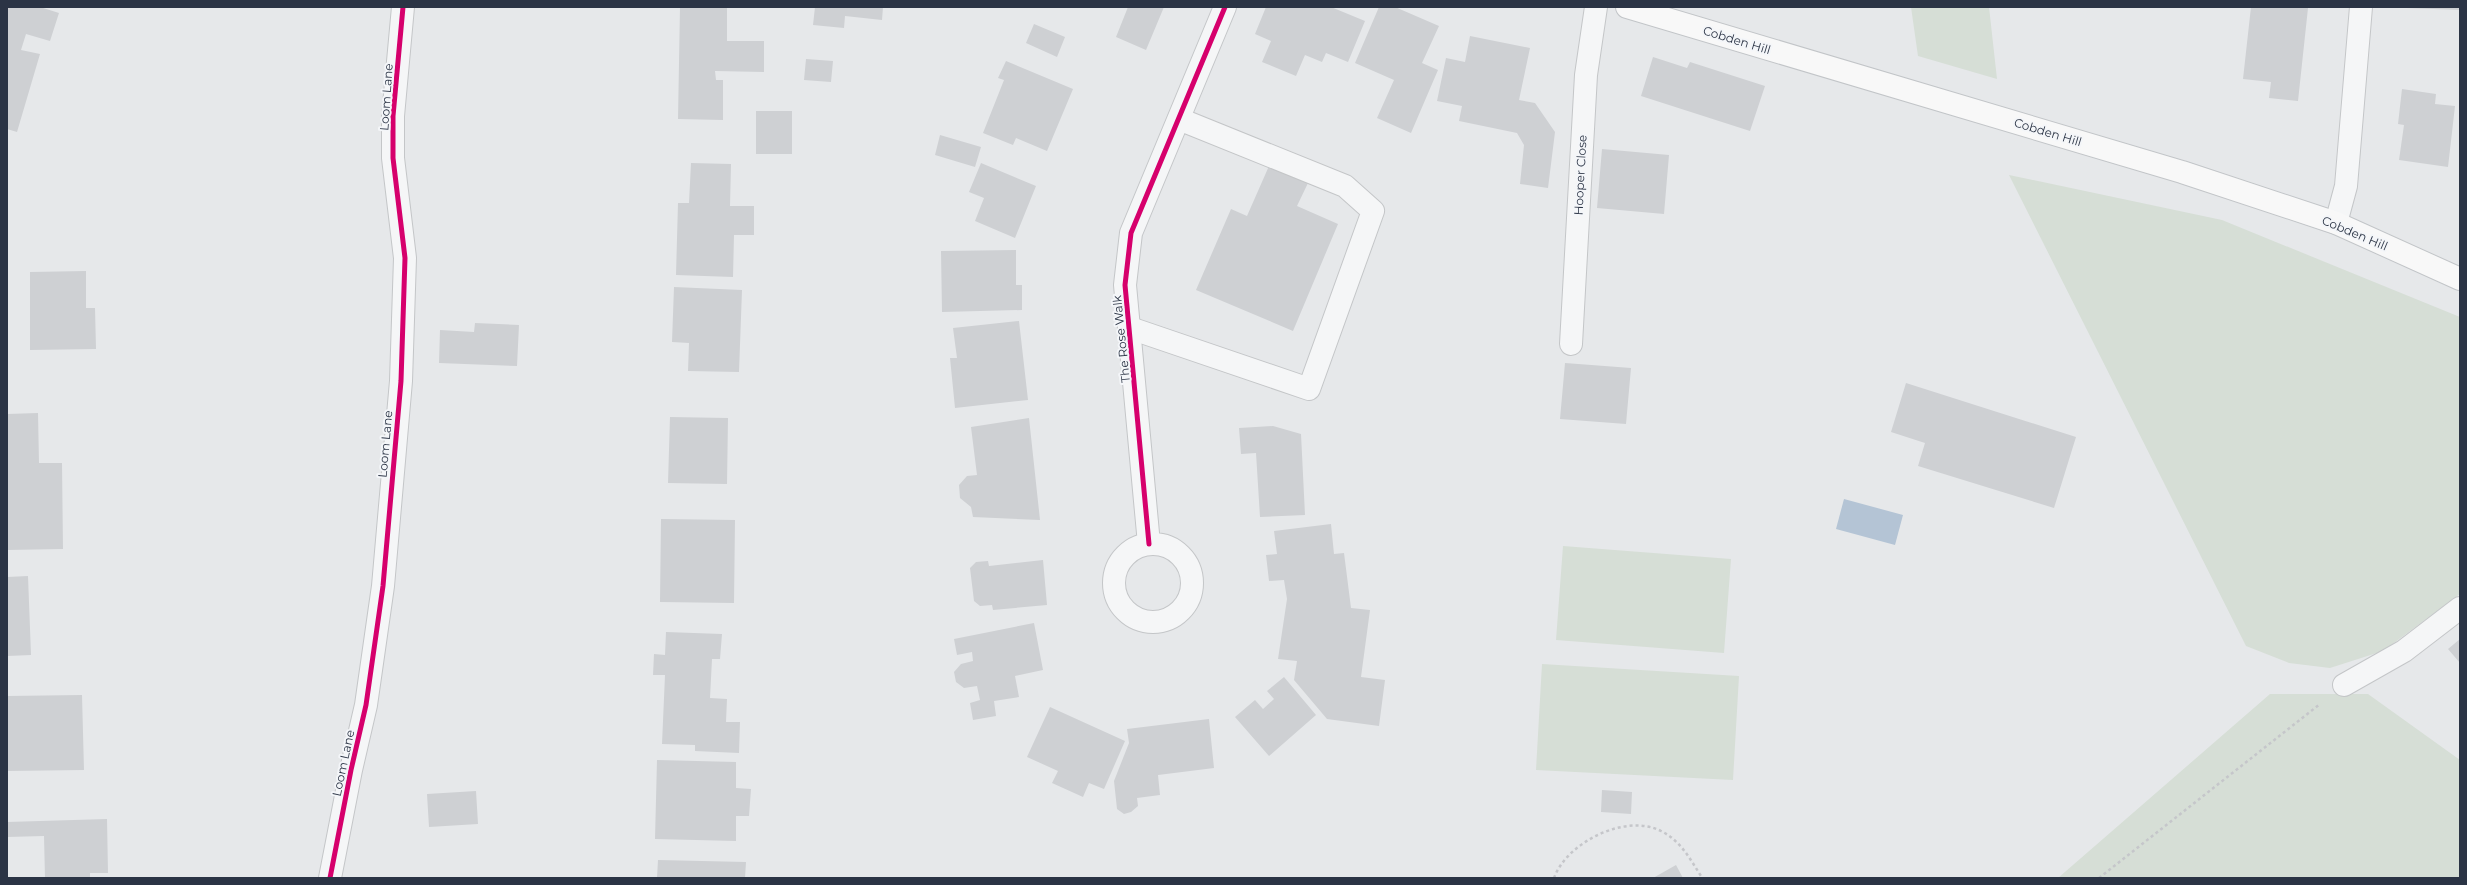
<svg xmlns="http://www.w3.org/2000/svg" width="2467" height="885" font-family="Montserrat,sans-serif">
<rect width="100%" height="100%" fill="#e6e8ea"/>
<path fill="#d6ded6" d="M1911,7H1989L1997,79L1918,56Z
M2009,175L2222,220L2460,317V594L2383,651L2330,668L2289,663L2246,646Z
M1563,546L1731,559L1724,653L1556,640Z
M1542,664L1739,676L1733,780L1536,770Z
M2270,694H2368L2460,760V878H2058Z"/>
<path fill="#b4c4d5" d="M1844,499L1903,515L1895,545L1836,529Z"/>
<path fill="#ced0d3" d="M7,7H40L59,13L50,41L26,34L21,50L40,54L17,132L7,129Z
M680,7H727V41H764V72L715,71L716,80H723V120L678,119Z
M815,7H883L882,20L845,16L844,28L813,25Z
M1128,7H1164L1146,50L1116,37Z
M1266,7H1331L1365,21L1348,62L1326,53L1322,62L1305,55L1296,76L1262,62L1271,41L1255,34Z
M1379,7H1395L1439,26L1422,63L1438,70L1411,133L1377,118L1394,80L1355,63Z
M2251,7L2308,8L2298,101L2269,98L2271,82L2243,79Z
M2406,7H2460V10L2406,8Z
M1034,24L1065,37L1057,57L1026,43Z
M1470,36L1530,48L1519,100L1535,103L1555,132L1548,188L1520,184L1524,145L1517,133L1459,121L1462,106L1437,101L1446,58L1465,62Z
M1653,57L1687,68L1690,62L1765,86L1750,131L1641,96Z
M806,59L833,61L831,82L804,80Z
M1006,61L1073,89L1047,151L1016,138L1013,145L983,133L1004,80L998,78Z
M2402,89L2436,94L2435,104L2455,106L2448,167L2399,160L2404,125L2398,124Z
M756,111H792V154H756Z
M940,135L981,147L975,167L935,155Z
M1602,149L1669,155L1664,214L1597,208Z
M691,163L731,164L730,206H754V235H734L733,277L676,275L678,203H689Z
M981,163L1036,186L1015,238L975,221L984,198L969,192Z
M1269,166L1308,183L1297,206L1338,224L1293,331L1196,290L1231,209L1247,216Z
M1016,250V285H1022V310L942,312L941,251Z
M86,271V308H95L96,349L30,350V272Z
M674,287L742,290L739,372L688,371L689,343L672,342Z
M1019,321L1028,400L955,408L950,358H957L953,328Z
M475,323L519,325L517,366L439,363L440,330L474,332Z
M1565,363L1631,368L1626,424L1560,419Z
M1906,383L2076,437L2054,508L1918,466L1925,443L1891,432Z
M38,413L39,463H62L63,549L7,550V414Z
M670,417L728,418L727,484L668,483Z
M1029,418L1040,520L973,517L971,507L960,498L959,485L967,476L977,475L971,427Z
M1273,426L1301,434L1305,515L1260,517L1256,453L1241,454L1239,428Z
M661,519L735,520L734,603L660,602Z
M1331,524L1334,554L1344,553L1351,608L1370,610L1361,677L1385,680L1379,726L1327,719L1294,680L1297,661L1278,659L1287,599L1284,580L1269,581L1266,555L1277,554L1274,531Z
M1043,560L1047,605L993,610L992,605L980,606L974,601L970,568L976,562L988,561L989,566Z
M28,576L31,655L7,656V577Z
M1034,623L1043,670L1015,676L1019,697L994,701L996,716L973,720L970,703L980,700L977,686L964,688L956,682L954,672L961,664L973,661L972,652L957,655L954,639Z
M666,632L722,634L720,659H712L710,698L727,699L726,722H740L739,753L695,751V745L662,744L665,675H653L654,654L665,655Z
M2460,639V663L2448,649Z
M1284,677L1316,715L1269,756L1235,717L1255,700L1263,709L1274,699L1267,691Z
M82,695L84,770L7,771V696Z
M1050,707L1125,741L1104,789L1089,783L1083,797L1052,783L1058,771L1027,757Z
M1209,719L1214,768L1158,775L1160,795L1137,798L1138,806L1131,812L1124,814L1117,809L1114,781L1129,743L1127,729Z
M657,760L736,762V788L751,789L749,816H736V841L655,839Z
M1602,790L1632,792L1631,814L1601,812Z
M476,791L478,824L429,827L427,794Z
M107,819L108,873H90V878H45L44,836L7,837V822Z
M658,860L746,862L745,878H657Z
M1676,865L1683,878H1653Z"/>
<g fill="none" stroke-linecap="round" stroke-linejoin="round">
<g stroke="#c4c6c8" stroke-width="24">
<path id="lane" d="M2336,223L2346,186L2361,7
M1130,328L1309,389L1373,211L1345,186L1179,119
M1571,344L1586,75L1596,7
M2344,685L2404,651L2460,608"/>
</g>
<g stroke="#c4c6c8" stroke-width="24">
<path id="street" d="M1149,544L1125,285L1131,233L1225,7
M1114 583a39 39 0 1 1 78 0a39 39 0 1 1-78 0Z
M330,878L351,770L366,705L383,586L401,381L405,258L393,158V116L403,7"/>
</g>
<g stroke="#c2c5c8" stroke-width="24">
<path id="primary" d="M1627,7L2182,172L2336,223L2460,279"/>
</g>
<path stroke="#c5c6ca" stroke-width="2.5" stroke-dasharray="3 3" stroke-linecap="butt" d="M1554,878C1567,842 1626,813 1661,831C1681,841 1690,859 1701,876
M2099,878L2320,704"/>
<use href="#lane" stroke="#f5f6f7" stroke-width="22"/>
<use href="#street" stroke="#f5f6f7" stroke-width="22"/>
<use href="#primary" stroke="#f8f8f8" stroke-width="22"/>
<g stroke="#f4f6f9" stroke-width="8">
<path id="cycleway" d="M1149,544L1125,285L1131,233L1225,7
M330,878L351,770L366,705L383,586L401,381L405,258L393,158V116L403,7"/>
</g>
<use href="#cycleway" stroke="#d6006c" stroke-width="5"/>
</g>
<g text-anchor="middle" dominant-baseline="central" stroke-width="4" stroke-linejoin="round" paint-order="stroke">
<g font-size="12" fill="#2b3445" stroke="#f4f6f9">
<text transform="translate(1737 40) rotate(17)">Cobden Hill</text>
<text transform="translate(386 97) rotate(-86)">Loom Lane</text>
<text transform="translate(2048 132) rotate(17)">Cobden Hill</text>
<text transform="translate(1580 175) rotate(-87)">Hooper Close</text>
<text transform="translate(2355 233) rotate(23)">Cobden Hill</text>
<text transform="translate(1121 339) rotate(-96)">The Rose Walk</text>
<text transform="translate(385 444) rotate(-85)">Loom Lane</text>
<text transform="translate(343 763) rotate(-78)">Loom Lane</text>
</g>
</g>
<rect width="2467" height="885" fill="none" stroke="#2b3445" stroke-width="16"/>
</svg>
